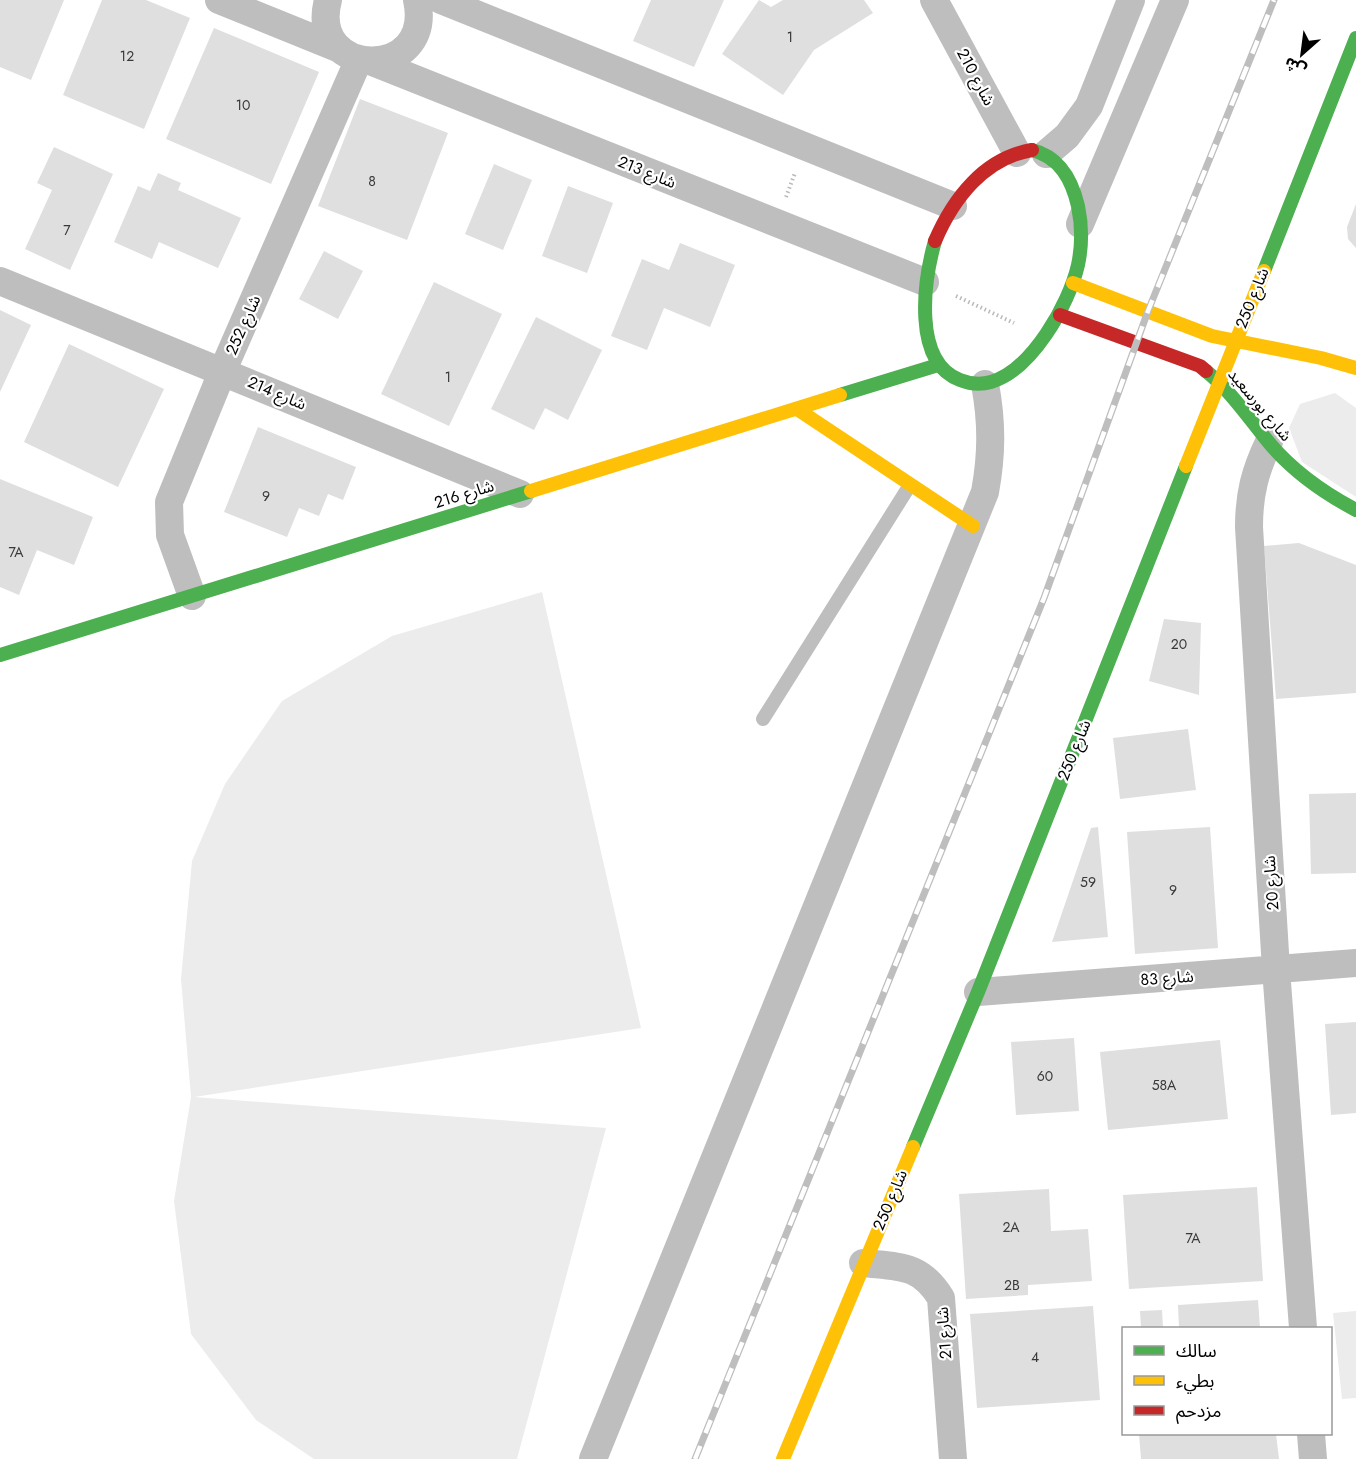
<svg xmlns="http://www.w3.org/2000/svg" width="1356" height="1459" font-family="Jost,'Noto Sans Arabic',sans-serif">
<rect width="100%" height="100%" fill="#fff"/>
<path fill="#ececec" d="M1335,393L1356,408V497L1302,462L1289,428L1300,404Z
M542,592L641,1028L194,1097L606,1128L517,1459H314L256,1420L191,1334L174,1201L191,1097L181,979L192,861L225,784L282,701L392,636Z
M1356,1311V1398L1342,1399L1333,1313Z"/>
<path fill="#dfdfdf" d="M0,0H64L31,80L0,67Z
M102,0H146L190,18L144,129L63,95Z
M651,0H724L694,67L633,41Z
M759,0L771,7L783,0H864L873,13L814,50L783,95L722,54Z
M214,28L319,72L271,184L166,139Z
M360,99L448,133L407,240L318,206Z
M54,147L113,174L70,270L25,249L52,190L37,183Z
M494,164L532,180L503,250L465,234Z
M158,173L181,183L178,190L241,218L218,268L159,242L152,259L114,242L138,186L150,191Z
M568,186L613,203L587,273L542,256Z
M1356,204V248L1348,239L1347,227Z
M680,243L735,265L710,327L664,308L647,350L611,336L642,259L669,270Z
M324,251L363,271L338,319L299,299Z
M434,282L502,314L449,426L381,394Z
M0,310L31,325L0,392Z
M536,317L602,350L568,420L545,408L534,430L491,409Z
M69,344L164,389L118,487L24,442Z
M258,427L356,467L343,500L328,494L319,516L299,508L287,537L224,512Z
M0,479L93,517L74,565L37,550L19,595L0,587Z
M1299,543L1356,565V693L1276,699L1264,546Z
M1164,619L1201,623L1199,695L1149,681Z
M1188,729L1196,790L1120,799L1113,738Z
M1356,793V873L1311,874L1309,794Z
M1098,827L1108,937L1052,942L1091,828Z
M1210,827L1218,948L1135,954L1127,832Z
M1356,1022V1113L1331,1115L1325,1024Z
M1074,1038L1079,1111L1016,1115L1011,1042Z
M1220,1040L1228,1119L1108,1130L1100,1052Z
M1257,1187L1263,1281L1129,1289L1123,1195Z
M1049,1189L1051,1231L1088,1229L1092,1281L1028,1285V1295L966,1299L959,1194Z
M1258,1300L1260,1328H1179L1178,1305Z
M1093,1306L1100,1400L977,1408L970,1314Z
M1162,1310L1163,1328H1141L1140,1311Z
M1139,1434H1276L1279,1459H1141Z"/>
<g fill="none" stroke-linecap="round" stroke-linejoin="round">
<path stroke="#b9b9b9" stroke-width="4" stroke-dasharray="1.5 3" stroke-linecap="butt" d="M786,197L795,173
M956,296L1014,323"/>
<path stroke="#bebebe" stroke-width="14" d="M763,719L910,485"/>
<path stroke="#bebebe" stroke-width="28" d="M219,0L340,49
M328,0C307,79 435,82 417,0
M441,0L953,206
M934,0L1017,153
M370,61L925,282
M1046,154L1067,136L1089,106L1131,0
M1080,224L1175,0
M0,281L520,494
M1269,442C1255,471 1249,494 1249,527L1276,969L1303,1328
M192,596L170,535L169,502L223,370L359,59
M978,992L1356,963
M863,1263C900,1267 920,1264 941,1298L953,1459
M1311,1434L1313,1459
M593,1459L985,492C992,454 992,422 985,384"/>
<path stroke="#4caf50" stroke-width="14" d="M935,241C924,280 912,362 960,380C970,384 980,385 991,382C1032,370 1069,304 1078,265C1082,246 1082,225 1078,206C1072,180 1060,157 1032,150
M1264,271L1356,38
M1206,371C1232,392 1250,420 1271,445C1295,473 1324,493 1356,510
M840,395L938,365
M0,655L531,491
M913,1147L978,992L1186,466"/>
<path stroke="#ffc107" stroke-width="14" d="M1073,283L1212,336L1321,358L1356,368
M797,409L973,526
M1186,466L1264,271
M531,491L840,395
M783,1459L913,1147"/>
<path stroke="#c62828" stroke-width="14" d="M935,241C953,199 984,158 1032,150
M1060,315L1200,366L1206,371"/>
<g stroke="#bebebe" stroke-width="7">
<path id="rail" d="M695,1459L1044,598L1148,311L1274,0"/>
</g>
<use href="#rail" stroke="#fff" stroke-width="4.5" stroke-dasharray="14" stroke-linecap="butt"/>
</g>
<g text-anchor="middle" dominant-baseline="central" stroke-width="4.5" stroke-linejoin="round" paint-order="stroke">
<g font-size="14" fill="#383838">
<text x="790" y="37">1</text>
<text x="127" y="56">12</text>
<text x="243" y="105">10</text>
<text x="372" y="181">8</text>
<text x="67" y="230">7</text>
<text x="448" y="377">1</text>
<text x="266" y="496">9</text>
<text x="16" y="552">7A</text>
<text x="1179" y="644">20</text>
<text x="1088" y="882">59</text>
<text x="1173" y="890">9</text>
<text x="1045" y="1076">60</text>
<text x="1164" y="1085">58A</text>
<text x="1011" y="1227">2A</text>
<text x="1193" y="1238">7A</text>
<text x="1012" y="1285">2B</text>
<text x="1035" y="1357">4</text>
</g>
<g font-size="16" fill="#000" stroke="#fff">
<text transform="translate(976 77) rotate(62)">شارع 210</text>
<text transform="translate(647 172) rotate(22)">شارع 213</text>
<text transform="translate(1252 298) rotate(-68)">شارع 250</text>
<text transform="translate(243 325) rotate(-66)">شارع 252</text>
<text transform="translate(277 393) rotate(23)">شارع 214</text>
<text transform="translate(1260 405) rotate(50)">شارع بورسعيد</text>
<text transform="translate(464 494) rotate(-17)">شارع 216</text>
<text transform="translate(1074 750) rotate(-68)">شارع 250</text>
<text transform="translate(1271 883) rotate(-94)">شارع 20</text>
<text transform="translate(1167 978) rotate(-4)">شارع 83</text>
<text transform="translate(890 1200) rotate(-67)">شارع 250</text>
<text transform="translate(944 1333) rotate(-94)">شارع 21</text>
</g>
</g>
<rect x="1122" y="1327" width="210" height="108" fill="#ffffff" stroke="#999999" stroke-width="1.5"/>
<rect x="1134" y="1346" width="30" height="9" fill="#4caf50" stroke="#999999" stroke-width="1.5"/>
<text x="1176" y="1357" font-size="18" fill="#000000">سالك</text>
<rect x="1134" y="1376" width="30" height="9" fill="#ffc107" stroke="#999999" stroke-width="1.5"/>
<text x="1176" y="1387" font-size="18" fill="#000000">بطيء</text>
<rect x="1134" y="1406" width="30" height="9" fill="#c62828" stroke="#999999" stroke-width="1.5"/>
<text x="1176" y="1417" font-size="18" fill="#000000">مزدحم</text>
<g transform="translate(1302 54) rotate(208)" stroke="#ffffff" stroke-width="4.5" paint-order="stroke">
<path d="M0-4.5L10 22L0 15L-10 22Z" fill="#000000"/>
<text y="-9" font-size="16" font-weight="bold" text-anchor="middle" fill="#000000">ش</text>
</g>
</svg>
